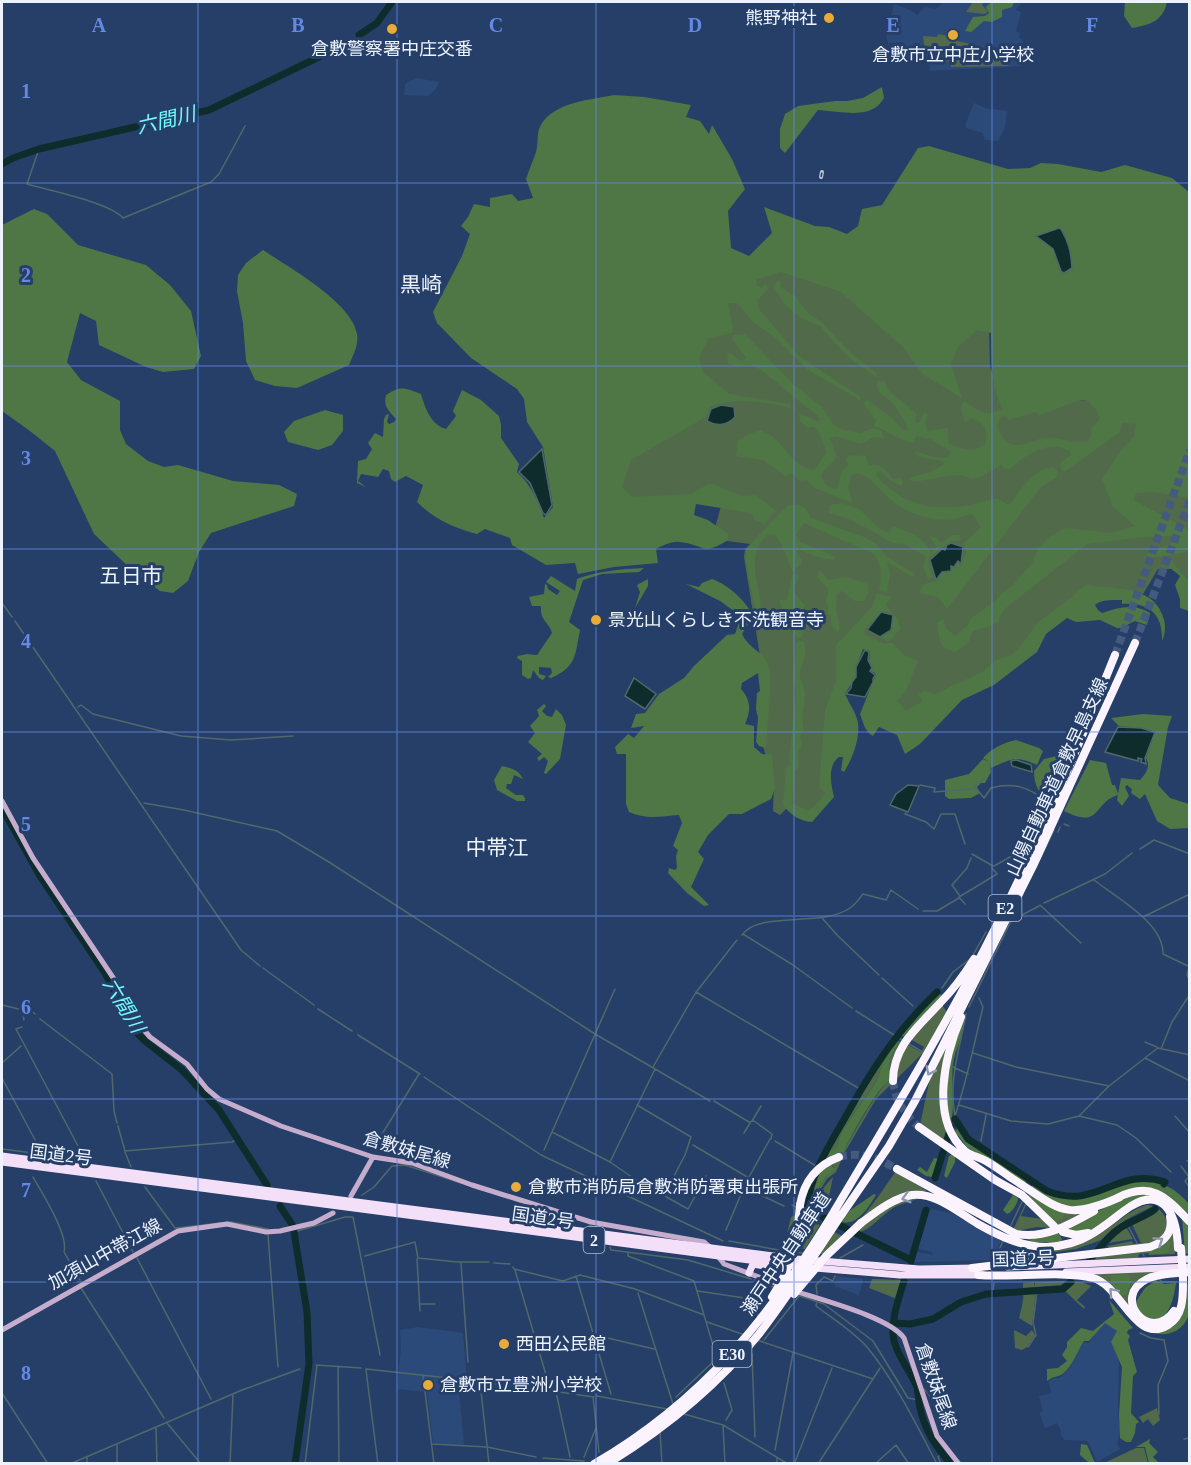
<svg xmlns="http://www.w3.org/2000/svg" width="1191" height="1465" font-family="'Times New Roman','Noto Sans JP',serif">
<rect width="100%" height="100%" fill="#263f69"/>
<path fill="#2c4a79" d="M944,2H1021L1020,5L1015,10L1021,12L1016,31L1020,33L1019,37L1023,40L1021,66L930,71L928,56L904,59L903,42L888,43L885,29L888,28L894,4L910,10L917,15L925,7L936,9Z
M416,78L439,82L435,90L428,96L404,95L405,84Z
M974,103L985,108L1007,111L1005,127L998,141L985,140L983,133L966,128V123Z
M930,1209L951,1213L1001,1241L993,1260L913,1262L917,1252L933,1255L932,1252L917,1248L928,1211Z
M836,1276L863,1279L859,1295L835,1286Z
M1105,1320L1117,1328L1119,1335L1118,1416L1120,1431L1117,1444L1120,1449L1097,1462L1090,1445L1087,1441L1065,1440L1061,1435V1431L1057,1423L1045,1428L1040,1415V1412L1043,1411L1039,1396L1052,1393L1048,1382L1054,1378H1060L1069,1369L1084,1342L1089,1343Z
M418,1327L463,1333L467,1381H458L464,1445L433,1443L427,1392L397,1389L401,1348L400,1330Z"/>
<path fill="#516b4a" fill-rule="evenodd" d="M973,2H984L982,5L988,11L985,14L966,12Z
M938,34L953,37V40L1012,53L1011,55H1009L1006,63L1009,66L951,67V62L945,61L944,63L935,61L933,64L931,56L925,52L923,36L937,37Z
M781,270L843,286L948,372L955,348L974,328L989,329L990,367L1004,408L1079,400L1089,401L1137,423L1189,497V583L1174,569H1158L1143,594L1088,587L1013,656L905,713L895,701L884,644L863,635L839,672L826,793L820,804L808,812L791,804L780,815L773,811L774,784L762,743L760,656L744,557L745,549L750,544L720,540L715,528L721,506L743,497L691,495L631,498L621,487L630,460L730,394L702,373L697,358L726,302H738L798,357L756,306V301L762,289L756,287L755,279Z
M942,1005L947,1012L923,1053L876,1099L845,1152L836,1172L827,1179L815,1198L812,1208L818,1214L809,1209V1206L815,1179L824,1167L840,1159L841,1154L834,1155L821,1163L864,1085L896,1040L901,1042L891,1062L890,1078L906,1044L921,1052L924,1047L910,1039ZM898,1040L899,1042L890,1059L889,1081C879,1087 849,1140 843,1153L835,1154L827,1158L835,1150L842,1131L876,1082L884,1060ZM833,1166L835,1169L826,1177L815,1193C818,1179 818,1171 833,1166Z
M948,1040L945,1053L947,1130L943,1142L920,1125L930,1078Z
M896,1171L927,1191L913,1193L857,1223C872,1207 884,1188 896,1171Z
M833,1177L825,1216L818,1210C814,1199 825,1185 833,1177Z
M1029,1194L1083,1213L1056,1226L1027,1196Z
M912,1198H920C911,1202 901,1203 893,1208C881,1216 871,1229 858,1233L856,1231C873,1217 890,1205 912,1198Z
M1028,1203L1032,1206L1053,1228L1037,1227L1016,1231L1014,1228L1025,1204ZM1026,1205L1031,1206L1042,1219L1021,1216Z
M1146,1205C1166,1205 1175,1230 1157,1241C1145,1249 1123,1248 1109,1249L1108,1246L1132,1241L1133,1244L1141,1243L1132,1224L1143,1218L1153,1215L1157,1210L1151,1207L1127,1219L1111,1230L1101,1240L1076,1249L1029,1256L1004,1257L1018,1256L1020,1248C1031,1255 1040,1252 1052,1249C1068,1245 1083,1243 1097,1235C1114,1226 1127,1211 1146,1205Z
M796,1215L792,1248L787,1244V1234L791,1217Z
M801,1216L820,1225L805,1249L798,1248Z
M1126,1227L1133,1239L1108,1243Z
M834,1232L842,1236L824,1254H820Z
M1171,1235H1174L1175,1254L1149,1255L1148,1253L1139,1254L1138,1258L1094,1259L1096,1257L1149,1250Z
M1153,1272V1275L1138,1283L1133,1312L1122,1298L1085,1274ZM1113,1281L1131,1285L1127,1295L1111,1284Z
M872,1279L903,1280L897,1299L869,1288Z
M1066,1281L1061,1285L1023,1288V1283L1034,1282V1287L1035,1282Z
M1073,1282H1082L1091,1286L1077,1300L1085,1307L1084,1309L1065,1291Z
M1024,1292H1036L1032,1326L1019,1318L1022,1306Z
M1014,1330L1026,1336L1032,1330L1035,1335L1027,1347L1022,1350L1015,1348Z
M1157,1408L1160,1420L1153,1426L1148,1419L1143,1423L1139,1417Z
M1136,1448H1144L1148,1463H1104Z"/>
<path fill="#4f7645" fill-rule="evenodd" d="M991,2H1017H1014L1012,7L1002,10V17L992,22L984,21L971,32L965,31L973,17L985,16L989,13L986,7Z
M1125,2H1167C1163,21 1150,25 1132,28L1124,16Z
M882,87L884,98C871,121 841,111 818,110L785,153L780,148V129L785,114L798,106L835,101H847L863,98Z
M614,95L644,97L691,105L686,117L700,121L709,134L712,125L732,159L745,189L728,211L731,248L749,256L772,233L764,207L815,226L829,227L847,234L858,226L862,209L882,205L918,148L929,146L1008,169L1030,168L1041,163L1058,164L1101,172L1125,165L1172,178L1189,192V498L1154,492L1136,493L1134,500L1189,530V552L1143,559L1151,551L1179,541L1172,536L1145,537L1087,544L1006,608L1001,614L999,621C989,628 980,627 971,633C972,643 963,647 955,652C937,647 940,640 937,623L943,619L947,629L955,636L967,626L971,618L994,602L1001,594L1013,585L1032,563L1039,547L1050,536L1066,528L1111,533L1135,526L1112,505L1102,479L1122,449L1134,437L1136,424L1123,423L1119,433L1065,471H1062L1060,463L1071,455L1070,451C1049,439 1026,454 1010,469H1005L1001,465L981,477L971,479L962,475L948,476L914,482L908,478L930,472L944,464L943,461L919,457L914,453L918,452L933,457L943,458L949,456L951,451L932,440L917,436L913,443C899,440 888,431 874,426L876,420L863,403L867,400L891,417L903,430H908C906,421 899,412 893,404C885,395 876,395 877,381H884L889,391L917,414L915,420L917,423L920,422L924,412L928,414L925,424L927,431L948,428V443C963,449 971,454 985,444C988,430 986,425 973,418L964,422L961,406L964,401C980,412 985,417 1003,409C990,386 992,359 991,333L977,330L958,347L951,364L962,398L922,374L904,348L841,292L781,272L756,280L757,286L762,288L765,284L769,287L757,301L759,309L799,356L861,397L860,400L808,370L772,335L754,323L737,303H728L733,328L732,333L709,338L699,358L703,372L730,394L790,404L791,408C766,402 735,397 710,407L706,417L631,460L622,487L632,497L691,494L710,483L743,496L756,495L776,511L764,524L755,520L751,513L696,504L694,515L708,520L728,534V540C702,557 704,544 679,542C672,541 662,546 656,549L658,563L614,567L578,574L575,563L546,565L512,545L510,538L485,529L477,534C454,528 434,519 417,502L423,485L406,476L395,482L391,479L389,471L383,469L378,477L361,474L358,481L366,487L357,483L358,461L366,459L372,449L368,443L375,433L383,437L384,419L386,415L389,414L387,422L389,424L394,422L396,419C389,411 383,406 386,395C401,385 405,388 421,394C425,408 431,425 446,429L456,416L453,411L462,390L481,400L499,416L501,425V438L519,464L517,472C531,485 538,501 544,518L553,507L543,447L527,422L524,399L517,389L471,358L437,323L433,312L462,256L470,234L461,226L468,217L474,204L490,207V198L512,194L518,201L533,198L526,179C529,170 533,161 536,152C538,145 537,136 539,129C550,102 590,100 614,95ZM1080,400L1088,401L1097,411L1100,418L1091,429V436L1088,441C1075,444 1063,438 1051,438C1028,436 1009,462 997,425L1001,417L1006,416L1008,420L1036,412L1040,415Z
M34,209L47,214L78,245L146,265L170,285L191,311L201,356L194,369L163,372L146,367L99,345L96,321L80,313L67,362L81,380L120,401V430L126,444L148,461L164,467L178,465L233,481L279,485L297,494L294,506L211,533L199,552L188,581L173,593L160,591L132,570L94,534L55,451L30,431L2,411V225Z
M263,250C288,267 352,302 357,334C359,345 353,355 349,365L297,388L275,386L255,380L246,361L243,323L237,291L238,275L246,263Z
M777,280L781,281L780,287L795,296L808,313L823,323L848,350L877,374L875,377L845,354L820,326L801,318L786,306L774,288Z
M745,334L792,383L822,407L834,425L844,430L860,433L873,428L882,431L884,440C875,433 869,440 861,444L835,436L830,438L837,457L821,474C823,483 827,488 837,489L842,470L849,464L846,461L848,455L866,456L868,465C882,464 885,469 893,479L902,478L903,482L901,486L891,481L880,471L876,473C878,480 886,485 892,490C924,515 960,509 996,498L1009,505C1023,489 1031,469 1054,467L1058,471L1056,478L1041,487L947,609L938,597L919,593L923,585L939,579L942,573L951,571V567L955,568L957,563L961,565L967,551L963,544L981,527L972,514C966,515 960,518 954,519C934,523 903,512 889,498C878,488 872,477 856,473L851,476L848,487L852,503L815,488L807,480L800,481L792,473L785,476L764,460L736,456L738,440L759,430C786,437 786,465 814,470L826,453C824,442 821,435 814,427L807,428L800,421L799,413L817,421L820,420L819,417L761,370L749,364L736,367L728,363L727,354L730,353L741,361L746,358L732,338L734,335Z
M325,410L343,415V431L332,445L318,450L288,442L284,432L294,421Z
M842,503L859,509L880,529L890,533L893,526C910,533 923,535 931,553L937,547L929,536L936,537L942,543L952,535H960L961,540L951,541L928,558L932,577L928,579L923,566L926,559L925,556L904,544L893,543L851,520L829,513L830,505Z
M788,505H799L806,509L811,518L864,537L876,544L886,556L915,574L913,577L887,562L890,574L887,592L879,590C882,575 882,566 874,554L804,523L796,535L800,542L834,556L835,560L817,557L799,549L796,551L802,561L800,566L792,571L783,547L776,535L768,534C740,559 766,591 760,622L757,620C757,607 752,596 750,583C748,573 744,560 747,550C749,544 781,512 788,505Z
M1171,560L1189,582V611L1180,608V599L1175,585L1180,576L1163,562Z
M644,568L639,572L602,574L583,580L569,622L580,630C575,656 576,667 551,678L548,677L552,673L551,668L539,667V674L546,676L543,680L539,678L533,670L531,678L528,679L522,675V661L517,658L518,656L527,654L537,655L552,633C548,620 540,622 541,606H532L529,597L544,594L545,584L547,585L548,589L557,595L560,591L546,582L551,576L575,591L577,579C598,571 622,569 644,568Z
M818,571H821L828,580L846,577L868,584V593L864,601H855L841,591L837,594L836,609L840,628L838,632C830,628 831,624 831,615L827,614L828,609L826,600L828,593L827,587L817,577Z
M797,574L799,578L795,585V594L805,605L801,612L807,617L802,637L798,638C792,633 780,608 780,600H787L792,575Z
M648,579V586L635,608L640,592L637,585Z
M712,579C729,585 746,601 753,616L742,634C749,648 761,651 767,662C775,676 766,729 766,748L759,746L756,742L758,718L756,709L757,693L760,691L758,673L742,683L741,689C751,700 751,711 745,724L754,726V747L762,754L772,755L775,788L771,799L742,814H729L708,835L698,852L704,859L691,887L709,905L704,906L687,893L668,873L669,868L675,870L677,868L676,856L678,850L673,846L682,823L679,815C661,816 646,820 629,812L626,804V754H617L615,747L628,734L634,738L644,726L631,728L636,714L645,713L659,694L684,678L694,666L727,635L735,634L741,616L720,601L686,584L699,587L702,583Z
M1088,585C1114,590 1151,585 1162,614C1166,623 1166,632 1162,641C1163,614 1149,602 1122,604V600C1113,600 1102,599 1095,605L1098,610L1102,613C1119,607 1135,603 1150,613L1147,625L1135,621L1121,628H1117L1100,620L1076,622L1067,618L1046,634L1037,652L994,685L962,700L920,744L905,754L897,735L879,727L873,736C865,732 863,722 860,714L876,674L871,671L872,668L869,660L870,651L863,649L856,667V676L845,694C848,701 854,710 856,716C863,732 853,758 844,772L841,770L843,757H839C827,766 831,784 834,797L812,822C799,821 791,815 783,805L786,768L789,764L792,765L789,760L796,691L793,678L796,643L800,641L804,642C809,660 799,663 800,676C801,683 805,688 805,695C805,710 800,713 804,729L800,736L802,745L798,753L799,767L795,772L792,803L808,811L819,802L825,793L819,787L825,711L836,680V645L871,608L877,593L891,597L889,601L885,604L898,619L900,629L891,640L887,641L881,638L891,631L893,615L892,613L883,611L865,629L864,634L883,643H893L903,655L918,661L906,691L897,701L906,711L923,701L918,694L925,691L935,694L982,672L996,660L1012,655L1022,644L1038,622L1071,598L1081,588Z
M544,704L546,706L542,711L547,716L552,717L556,709L562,715L566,725L560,759L546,774L544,773L548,761L544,757L539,761L537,758L542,754L528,742L535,733L530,726L539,716L537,710Z
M1143,714L1172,716L1168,727L1158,785L1170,798L1189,804V828L1170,829L1157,821L1145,794L1140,799L1131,793L1132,789L1127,785L1125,787L1129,796L1122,806L1117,800L1118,795C1092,803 1102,830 1064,811L1090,760L1106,763L1112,785H1115L1118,794L1121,778L1140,780C1146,774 1151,766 1146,758L1155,732L1143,728L1119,726L1111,718Z
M1016,740L1039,748L1043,751L1037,765C1016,755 1011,759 991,768L990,763L991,772L985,783H981L977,787L980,793L971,798L949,799L945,796V780L969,774L983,759L989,762L983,758C991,749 1002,743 1016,740Z
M1061,755L1068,757L1050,801C1038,794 1034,784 1034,771L1044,759Z
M502,766C511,768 519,770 523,779L514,775L511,784H507L506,788L516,795H523L525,798V801H517L497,790L494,780Z
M938,993L943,996L904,1037L900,1034Z
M964,1017C966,1033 955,1048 953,1064C951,1078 955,1111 951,1121C939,1087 953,1050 964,1017Z
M896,1040L899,1042L890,1059L889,1081C878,1087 848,1140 843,1154H835L827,1158L828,1152L835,1150L842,1131L876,1082L884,1060Z
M957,1128L971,1144L1027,1180L1025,1185L967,1147L955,1132Z
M952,1154L955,1156V1162L947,1178L944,1176L949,1156Z
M934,1158L939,1159L932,1177L926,1176L917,1170L920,1167L927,1172Z
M830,1165L836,1169L826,1177L815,1194C813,1181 820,1172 830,1165Z
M1143,1180C1163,1181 1177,1190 1189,1204V1218L1169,1196L1156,1190L1079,1208L1059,1205L1030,1188L1033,1184C1083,1216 1095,1185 1143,1180Z
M874,1194L876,1195C869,1207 857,1226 842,1222L849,1211Z
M1140,1194L1154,1196L1087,1232L1080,1233L1063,1229L1120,1200Z
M1013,1195L1018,1198C1018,1203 1012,1213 1007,1214L1003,1210Z
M1035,1198L1053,1209L1063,1211L1065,1214L1062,1219L1054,1222L1033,1200Z
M1182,1218L1189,1224V1253L1185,1254Z
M1058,1233L1062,1239L1061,1243L1033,1242L1024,1238Z
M1169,1240L1171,1242L1167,1253L1152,1254L1148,1251L1159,1248Z
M1129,1274C1133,1282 1130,1287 1127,1295H1120L1111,1284V1275Z
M1156,1280L1164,1284L1176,1283C1173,1304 1166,1331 1140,1314L1135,1303L1145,1288Z
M1189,1283C1189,1293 1191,1308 1188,1317C1178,1340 1152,1337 1135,1325L1147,1329L1173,1324L1186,1285Z
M1109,1300L1133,1328L1128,1330L1127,1333L1130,1336L1128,1340L1137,1372L1133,1376L1131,1413L1139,1422L1136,1424L1135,1433L1131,1442H1126L1120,1438L1119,1415L1122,1367L1111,1342L1117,1331L1105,1323L1089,1341H1084C1077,1352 1072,1368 1061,1375C1056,1377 1052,1377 1047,1381V1369L1058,1368L1067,1361L1062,1355L1067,1347V1342L1081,1328L1093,1331L1114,1314Z
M1150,1439L1149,1443L1158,1452L1153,1457L1159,1463H1149L1145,1447H1136Z
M1081,1444L1087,1445L1095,1463H1089L1080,1455Z"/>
<path fill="#0f2c2d" stroke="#51686b" stroke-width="1.5" d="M1059,228L1061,229C1069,242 1071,253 1072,268L1064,273L1061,271L1053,249L1036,236Z
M721,405L734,407L735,417C728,425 717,427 707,421L711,409Z
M542,449L552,505L546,515L543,513L530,483L519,472Z
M951,543L963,547L961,564L958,561L954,567L951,566V571L942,572L936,580L930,560L942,549L945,550L947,545Z
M881,612L893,615L891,630L880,637L867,630Z
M865,650L869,652L868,660L872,668L870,671L875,675L873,679V682L865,697L846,694L851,688L852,682L856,677V667Z
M634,678L656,694L645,709L625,696Z
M1118,727L1141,728L1155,732L1145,758L1146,764L1141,762L1142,759L1138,758V761L1105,752Z
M1016,760L1031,765L1032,772L1012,766L1011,761Z
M908,785L919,786L908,812L890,805L896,794Z"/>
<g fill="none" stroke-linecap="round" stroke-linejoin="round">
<path stroke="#51686b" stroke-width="1.5" d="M39,149L27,184C48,190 111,203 123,218L211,182L219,174L245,126
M2,603L12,617
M15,621L241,950L260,966
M78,707L81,705L93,714L181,736L231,740L293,736
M920,785L935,788L934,792L972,789L985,778
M975,787L984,798L991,788C1014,782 1029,787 1047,802
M144,803L184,810L277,831L329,862L595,1034L710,1101
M906,813L905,814L926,822L934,829L941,814H955L965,844
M1064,824L1069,826
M1058,832L1060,827
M1140,849L1154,840L1190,854
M972,854L993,866
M1040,859L1054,830
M994,866L1030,846L1039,827
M1094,880C1117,898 1164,923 1163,954L1188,966
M960,896L952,885L967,868L971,858
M1044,903L1105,874L1132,853
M965,904L959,897L997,874L992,868
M1040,905L1081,943
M923,911H937L959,898
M1145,916L1190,894
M822,918L838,936L879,975
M1016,918L1039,906
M1010,922L1023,894
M743,934L793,965L852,1008
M742,935C759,910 822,928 850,908C856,904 859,899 863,894L886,900L891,890L918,909
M973,955L986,932
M1190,964L1187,975L1190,981
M263,968L314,1005
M882,978L913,1006
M942,988L953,972L970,959
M697,991L737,940
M2,1005L23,1010
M969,1007L1011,921
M28,1008L35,1014
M318,1009L352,1031
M917,1009V1010
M22,1010L24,1020
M856,1011L902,1040
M40,1019L112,1074L114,1111L117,1123
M22,1027L16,1029L86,1161
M358,1035L420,1074
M1145,1042L1157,1047
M909,1044L923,1052
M1161,1049L1172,1022L1190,994
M973,1053L1016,1067L1109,1086
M1146,1057L1158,1048L1190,1055
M2,1063L21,1046
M653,1067L696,992L860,1089
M953,1067L968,1074
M424,1077L541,1155L723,1241
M2,1078L41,1151
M714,1101L749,1122L754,1121L772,1134L771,1139
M637,1105L691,1137L685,1155L664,1195
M959,1105L1011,1121L1048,1124L1079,1116L1117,1125L1136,1138L1171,1172
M1080,1115L1109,1086L1145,1058L1190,1081
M955,1116C967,1080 974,1044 983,1007L979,998
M955,1116C948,1080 960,1048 966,1014
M1175,1116L1190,1133
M752,1121L761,1106
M118,1126L125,1151L232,1142L237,1139
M552,1132L610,1162L636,1180L688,1209L706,1176
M744,1133L750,1123
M775,1141L816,1166
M981,1141L986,1115
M693,1145L749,1178L744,1187
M980,1147V1145
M2,1149L41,1154
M544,1150L615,989
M125,1152L131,1167
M402,1157L379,1139L419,1074
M1187,1161L1190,1159
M610,1162L655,1069
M1181,1166L1189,1177L1185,1181L1190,1188
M33,1177C42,1193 69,1235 64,1252L80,1280
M749,1177L770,1139
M96,1181L133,1252
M1165,1182L1166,1181
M145,1187L175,1228L231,1222L268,1229
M750,1190L784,1206
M362,1195L374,1187L392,1166L405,1165L545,1210
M792,1205L798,1208
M353,1217L380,1355
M1127,1224L1137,1243
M589,1225L603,1230
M1011,1225L1023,1200
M726,1230L744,1187
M294,1232L345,1217H353
M268,1235L278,1367
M865,1240L866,1239
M729,1241L790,1252
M610,1247L611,1250L688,1260L751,1279
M795,1252L803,1253
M628,1253V1256L694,1281L704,1315
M1143,1254L1144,1256
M365,1256L415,1242L418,1258L457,1262H489
M137,1258L211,1399
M840,1258L863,1245
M417,1259L420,1311
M995,1259L1003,1241
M461,1263L468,1362
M494,1263L510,1264
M513,1267L514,1269L563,1281L580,1275L635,1289L704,1315L717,1359
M515,1270L549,1385
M576,1276L611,1394
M1159,1279L1162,1282H1176
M754,1280L776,1288
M81,1288L164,1418
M698,1291L751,1299
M993,1292L994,1283
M638,1293L673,1404
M817,1294L816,1285L824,1277L833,1281L835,1276
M797,1295L824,1304L873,1341L908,1398L919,1400
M754,1299L758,1315
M817,1301L816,1306C833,1319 853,1331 867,1347C895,1381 916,1424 937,1464
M420,1304H435
M707,1322L742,1334
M1140,1333L1151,1338L1164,1340L1168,1361L1158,1385L1159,1414
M595,1335L654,1349
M757,1340L873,1379
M764,1340L799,1296
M1028,1347L1036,1335L1033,1323L1037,1291
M752,1354L755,1437
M309,1365H312
M316,1365L361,1368
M338,1367L339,1464
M366,1369L476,1381
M306,1370H308
M366,1370L378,1464
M423,1376L434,1464
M480,1382L489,1464
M481,1382L522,1387
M724,1383L732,1410L726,1420
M531,1388L594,1397
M924,1389L941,1409
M556,1392L570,1457
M2,1393L48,1464
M597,1396L667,1409
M593,1397L599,1452
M676,1397L716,1359
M684,1414L723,1425L788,1464
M167,1423L201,1464
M723,1425L725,1464
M156,1428L157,1464
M660,1432L662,1464
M1184,1439L1190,1438
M432,1444L487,1447L536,1457
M117,1445V1464
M775,1450L793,1353
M584,1457L596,1428
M543,1458L584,1461
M795,1462L832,1368
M70,1464L242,1390L300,1369
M87,1464V1457
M230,1464L233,1395
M305,1464L317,1365
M777,1464V1458
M818,1464L880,1368
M875,1464L896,1445L909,1464
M941,1464L938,1457L942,1453"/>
<path stroke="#0f2c2d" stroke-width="7" d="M359,35L377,23L392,2
M2,164L13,158L39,149L209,110L323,55
M2,808L40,876L105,973L135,1031L145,1041L182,1070L219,1110L267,1185
M955,1119L968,1139L1047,1191C1098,1211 1116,1166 1165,1182L1164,1184
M935,1178L951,1127
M280,1206L293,1226L307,1312L309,1364L295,1464
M911,1260L806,1209C813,1167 830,1145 850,1109C874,1066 900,1027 937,992
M1090,1260C1099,1249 1108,1236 1120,1228C1129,1222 1149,1215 1155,1209
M911,1261L926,1210
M904,1281C899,1298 892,1316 893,1335C895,1353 909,1369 916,1385C919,1392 918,1400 920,1408C925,1431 936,1447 951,1464
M894,1323L910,1324L933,1319L961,1302L986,1294L1063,1289L1071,1282"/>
<path stroke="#445a7f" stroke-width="8" stroke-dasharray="8 4" stroke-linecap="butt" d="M1135,643L1190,500
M1115,655L1190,450
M893,1081C895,1100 905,1115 919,1127
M839,1157C861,1151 878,1158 897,1169"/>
<path stroke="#c7adcd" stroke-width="5" d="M2,801L33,858L118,985L137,1022L150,1037L187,1064L207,1089L219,1099L281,1126L373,1157L412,1163L472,1185L591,1222L704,1242L711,1248
M351,1196L373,1157
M717,1255L724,1264L780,1285
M795,1291C821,1300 889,1317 904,1338L937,1436L959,1464
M2,1330L178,1231L227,1224L266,1232L280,1231L314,1223L333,1213"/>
<path stroke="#f4dff9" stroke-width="7" d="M2,1156L796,1259L919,1269L976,1268
M2,1162L803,1267L900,1275H983
M1008,1267L1190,1259
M1066,1272L1190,1267
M749,1273L753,1264L771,1267"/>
<path stroke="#fbf3fd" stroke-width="8" d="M961,1017C945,1055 929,1119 965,1151C971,1156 979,1157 986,1161C995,1166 1004,1173 1013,1179C1060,1209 1064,1222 1120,1197
M893,1081C893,1046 918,1027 940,1003C953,990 964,975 974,959
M919,1127L995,1180L1022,1195L1054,1226
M897,1169L1016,1234C1045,1239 1069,1225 1094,1211
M1117,1198C1152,1180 1167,1198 1190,1222
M800,1205C804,1181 817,1165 839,1157
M835,1210C886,1124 938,1039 984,950C1034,854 1075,754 1115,655
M842,1214L889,1146L915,1101L1033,866L1135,643
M861,1223C876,1212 893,1198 912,1195C936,1192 959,1213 978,1224C999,1236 1022,1247 1047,1247C1062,1246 1077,1243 1090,1235C1105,1227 1117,1215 1131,1206C1167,1184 1177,1221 1178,1248
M1063,1232L1076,1235L1088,1233
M972,1268L1150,1247C1165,1242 1173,1232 1170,1217
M978,1275C1012,1278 1061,1270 1093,1278C1122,1286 1135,1345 1168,1325C1184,1315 1183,1296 1183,1279
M1174,1311C1150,1345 1110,1297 1147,1279C1160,1273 1176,1273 1190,1272"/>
<g stroke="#b9c5d7" stroke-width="4">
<path id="rail" d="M821,177L822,172"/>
</g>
<use href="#rail" stroke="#263f69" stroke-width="1.5" stroke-dasharray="4.5" stroke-linecap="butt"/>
<path stroke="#fbf3fd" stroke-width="8" d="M1181,1248L1183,1279
M794,1294L826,1256L861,1223
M772,1297C793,1266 797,1241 800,1205
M594,1464C704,1400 770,1317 835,1210
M607,1464C664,1429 717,1386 759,1334C789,1295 815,1254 842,1214"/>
</g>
<defs><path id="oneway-chevron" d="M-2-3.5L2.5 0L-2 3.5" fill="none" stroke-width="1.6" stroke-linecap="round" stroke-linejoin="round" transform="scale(1.5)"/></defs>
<g stroke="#9099b3">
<use href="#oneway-chevron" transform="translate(930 1071) rotate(116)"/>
<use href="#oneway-chevron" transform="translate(906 1198) rotate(164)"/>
<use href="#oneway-chevron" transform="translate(1159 1241) rotate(-34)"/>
<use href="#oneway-chevron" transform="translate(1113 1292) rotate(-131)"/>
</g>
<path fill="none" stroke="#6588e5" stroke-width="1.5" stroke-opacity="0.55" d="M198,2V1464M397,2V1464M596,2V1464M794,2V1464M992,2V1464M2,183H1190M2,366H1190M2,549H1190M2,732H1190M2,916H1190M2,1099H1190M2,1282H1190"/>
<g fill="#e8ab37" stroke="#263f69" stroke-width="2">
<circle cx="829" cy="18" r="6"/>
<circle cx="392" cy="29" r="6"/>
<circle cx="953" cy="35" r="6"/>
<circle cx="596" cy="620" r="6"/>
<circle cx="516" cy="1187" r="6"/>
<circle cx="504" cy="1344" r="6"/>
<circle cx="428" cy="1385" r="6"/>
</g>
<g text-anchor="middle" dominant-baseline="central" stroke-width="6" stroke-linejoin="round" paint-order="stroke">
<g fill="#263f69" stroke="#b1bdd1" stroke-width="1.5">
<rect x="988.5" y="895" width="33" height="26" rx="4.5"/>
<rect x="583.5" y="1227" width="21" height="26" rx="4.5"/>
<rect x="712.5" y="1341" width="39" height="26" rx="4.5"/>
</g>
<g font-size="16" font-weight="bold" fill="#ecf3fd">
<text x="1005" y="908">E2</text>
<text x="594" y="1240">2</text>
<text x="732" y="1354">E30</text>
</g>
<g font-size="18" fill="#ecf3fd" stroke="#263f69" text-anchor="start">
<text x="817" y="18" text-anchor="end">熊野神社</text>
<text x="392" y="49" text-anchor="middle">倉敷警察署中庄交番</text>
<text x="953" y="55" text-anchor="middle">倉敷市立中庄小学校</text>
<text x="608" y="620">景光山くらしき不洗観音寺</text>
<text x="528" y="1187">倉敷市消防局倉敷消防署東出張所</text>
<text x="516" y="1344">西田公民館</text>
<text x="440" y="1385">倉敷市立豊洲小学校</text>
</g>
<g font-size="18" fill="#ecf3fd" stroke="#263f69">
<text transform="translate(1057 777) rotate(-65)">山陽自動車道倉敷早島支線</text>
<text transform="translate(407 1150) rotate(16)">倉敷妹尾線</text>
<text transform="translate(61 1155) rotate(7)">国道2号</text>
<text transform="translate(543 1218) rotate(8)">国道2号</text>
<text transform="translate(105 1254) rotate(-29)">加須山中帯江線</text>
<text transform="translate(786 1254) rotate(-56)">瀬戸中央自動車道</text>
<text transform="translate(1023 1259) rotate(-2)">国道2号</text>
<text transform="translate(936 1386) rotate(71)">倉敷妹尾線</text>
</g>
<g font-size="20" font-style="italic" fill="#73f8fe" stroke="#263f69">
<text transform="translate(166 120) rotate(-13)">六間川</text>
<text transform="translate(124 1005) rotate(59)">六間川</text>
</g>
<g font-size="21" fill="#ecf3fd" stroke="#263f69">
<text x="421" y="285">黒崎</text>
<text x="131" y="576">五日市</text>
<text x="497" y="848">中帯江</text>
</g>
</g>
<g font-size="20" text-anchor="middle" font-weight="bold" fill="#6588e5" stroke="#263f69" stroke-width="6" stroke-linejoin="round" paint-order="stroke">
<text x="99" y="32">A</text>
<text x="298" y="32">B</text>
<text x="496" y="32">C</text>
<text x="695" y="32">D</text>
<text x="893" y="32">E</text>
<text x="1092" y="32">F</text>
<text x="26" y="98">1</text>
<text x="26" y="282">2</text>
<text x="26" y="465">3</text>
<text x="26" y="648">4</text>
<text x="26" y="831">5</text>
<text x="26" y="1014">6</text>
<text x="26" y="1197">7</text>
<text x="26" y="1380">8</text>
</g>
<rect width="1191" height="1465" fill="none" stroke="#ecf3fd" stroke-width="6"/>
</svg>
